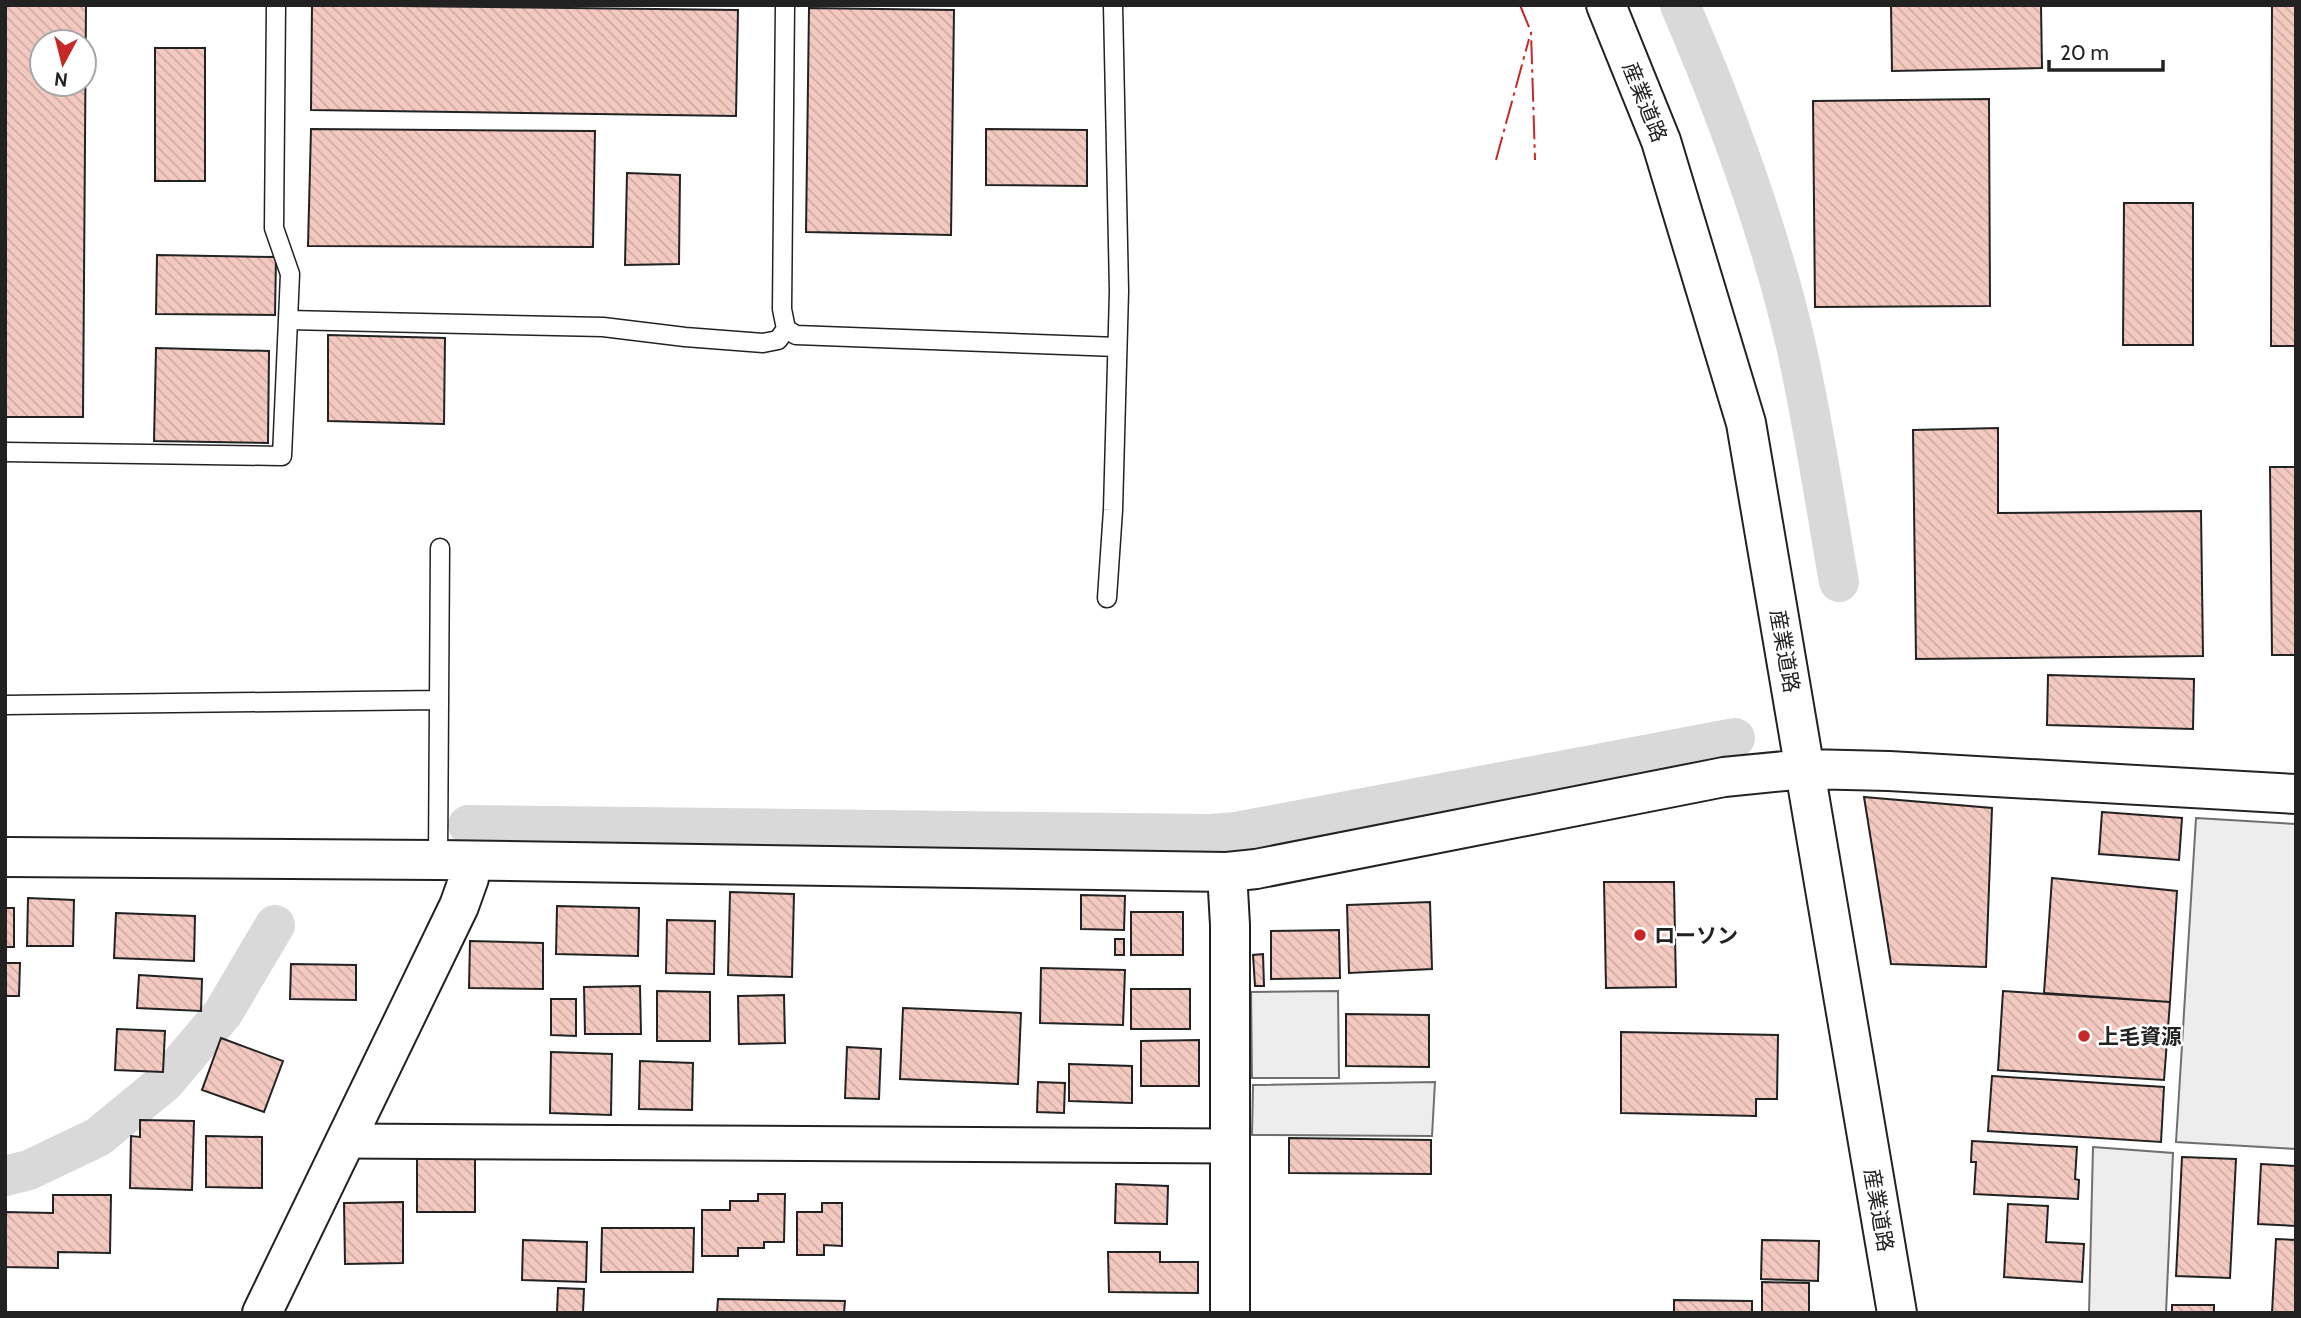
<svg xmlns="http://www.w3.org/2000/svg" width="2301" height="1318" font-family="Cabin,'Noto Sans JP',sans-serif">
<defs>
<pattern id="building-back-hatch" width="6" height="6" patternUnits="userSpaceOnUse" patternTransform="scale(1.75)"><rect width="6" height="6" fill="#f3c9c0"/><path d="M-1 5l2 2M0 0l6 6M5-1l2 2" fill="none" stroke="#d0aca5"/></pattern>
</defs>
<rect width="100%" height="100%" fill="#fff"/>
<path fill="#ededed" stroke="#6f6f6f" stroke-width="2" d="M2196,818L2296,824V1149L2176,1142Z
M1338,991L1339,1078H1252L1251,992Z
M1435,1082L1432,1136L1252,1135L1253,1085Z
M2093,1147L2173,1153L2166,1313H2089Z"/>
<g fill="none" stroke-linecap="round" stroke-linejoin="round">
<path stroke="#d9d9d9" stroke-width="40" d="M1680,5C1727,114 1768,226 1795,341C1813,420 1825,502 1839,582
M468,825L1211,834L1236,832L1735,738
M5,1176L29,1170L98,1137L165,1082L223,1013L275,925"/>
</g>
<path fill="url(#building-back-hatch)" stroke="#222" stroke-width="2" fill-rule="evenodd" d="M5,5H86L83,417H5ZM42,42H84V84H42Z
M312,5L738,10L736,116L311,110Z
M1891,5H2041L2042,68L1892,71Z
M2272,5H2296V346H2271Z
M809,8L954,10L951,235L806,232Z
M155,48H205V181H155Z
M1989,99L1990,306L1815,307L1813,101Z
M311,129L595,131L593,247L308,246Z
M986,129L1087,130V186L986,185Z
M627,173L680,175L679,264L625,265Z
M2124,203H2193V345H2123Z
M157,255L276,257L275,315L156,314Z
M328,335L445,338L444,424L328,421Z
M156,348L269,351L268,443L154,441Z
M1998,428V513L2201,511L2203,656L1916,659L1913,430Z
M2270,467H2296V655H2272Z
M2048,675L2194,679L2193,729L2047,725Z
M1864,797L1992,808L1986,967L1891,964Z
M2102,812L2182,818L2179,860L2099,854Z
M2052,878L2177,891L2170,1002L2044,993Z
M1604,882H1674L1676,987L1606,988Z
M730,892L794,894L792,977L728,975Z
M1081,895L1125,896L1124,930L1081,929Z
M28,898L74,900L73,946H27Z
M1430,902L1432,969L1349,973L1347,905Z
M557,906L639,908L638,956L556,954Z
M5,908H14V947H5Z
M1131,912H1183V955H1131Z
M116,913L195,916L194,961L114,958Z
M667,920L715,921L714,974L666,973Z
M1339,930L1340,978L1271,979V931Z
M1115,939H1124V955H1115Z
M470,941L543,943V989L469,988Z
M1263,954L1264,986H1255L1253,955Z
M5,963H20L19,996H5Z
M291,964L356,965V1000L290,999Z
M1041,968L1125,970L1123,1025L1040,1023Z
M139,975L202,979L201,1011L137,1008Z
M640,986L641,1034H585L584,987Z
M1131,989H1190V1029H1131Z
M657,991L710,992V1041H657Z
M2003,991L2170,1002L2164,1080L1998,1070Z
M784,995L785,1043L739,1044L738,996Z
M551,999H576V1036L551,1035Z
M903,1008L1021,1013L1018,1084L900,1079Z
M1346,1014L1429,1015V1067L1346,1066Z
M117,1029L165,1031L163,1072L115,1070Z
M1621,1032L1778,1035L1777,1099H1756V1116L1621,1113Z
M221,1038L283,1061L264,1112L202,1090Z
M1199,1040V1086H1141V1041Z
M847,1047L881,1049L879,1099L845,1098Z
M551,1052L612,1054L611,1115L550,1113Z
M640,1061L693,1063L692,1110L639,1109Z
M1069,1064L1132,1066V1103L1069,1101Z
M1992,1076L2164,1087L2161,1142L1988,1131Z
M1038,1082L1065,1083L1064,1113L1037,1112Z
M140,1120L194,1121L192,1190L130,1188L131,1136L140,1137Z
M206,1136L262,1137V1188L206,1187Z
M1289,1138L1431,1140V1174L1289,1173Z
M1972,1141L2077,1147L2075,1179L2079,1180L2078,1199L1974,1194L1976,1162H1971Z
M417,1154H475V1212H417Z
M2182,1157L2236,1159L2230,1278L2176,1276Z
M2261,1164L2296,1166V1226L2258,1224Z
M1116,1184L1168,1186L1167,1224L1115,1223Z
M758,1194H785L784,1242H764V1248H738V1256H702V1210H730V1201H758Z
M53,1195H111L110,1253L58,1252V1268L5,1267V1212L53,1213Z
M403,1202V1263L345,1264L344,1203Z
M822,1203H842V1246L824,1245V1255H797V1212H822Z
M2008,1204L2048,1206L2046,1242L2084,1244L2082,1282L2004,1277Z
M602,1228H694L693,1272H601Z
M2276,1239L2296,1240V1313H2272Z
M523,1240L587,1242L586,1282L522,1280Z
M1762,1240L1819,1241L1818,1281L1761,1279Z
M1108,1252H1160V1262H1198V1293L1109,1292Z
M1762,1282L1809,1283V1313H1762Z
M558,1288L584,1289L583,1313H557Z
M718,1299L845,1301L844,1313H717Z
M1674,1300L1752,1301V1313H1674Z
M2172,1305H2214V1313H2172Z"/>
<g fill="none" stroke-linecap="round" stroke-linejoin="round">
<g stroke="#222" stroke-width="21">
<path id="service" d="M785,5L782,309L786,329L796,335L1117,347
M288,320L603,327L685,337L763,343L778,340L786,329
M5,452L282,456L290,274L274,228L276,5
M1107,598L1113,510L1119,291L1113,5
M5,705L439,700
M438,860L440,548"/>
</g>
<g stroke="#222" stroke-width="37">
<path id="minor" d="M346,1141L1228,1146"/>
</g>
<g stroke="#222" stroke-width="42">
<path id="tertiary" d="M1606,5L1661,141L1746,423L1897,1313
M5,857L438,860L1227,872L1256,869L1724,777L1805,769L1889,771L2296,794
M1227,872L1230,925V1313
M262,1313L459,906L469,878L470,861"/>
</g>
<use href="#service" stroke="#fff" stroke-width="18"/>
<use href="#minor" stroke="#fff" stroke-width="33"/>
<use href="#tertiary" stroke="#fff" stroke-width="38"/>
<path stroke="#c62828" stroke-width="2" stroke-dasharray="24 5 3.5 5" stroke-linecap="butt" d="M1520,5L1531,32L1535,160
M1496,160L1529,39"/>
</g>
<g fill="#c62828" stroke="#fff" stroke-width="2.5">
<circle cx="1640" cy="935" r="7"/>
<circle cx="2084" cy="1036" r="7"/>
</g>
<g text-anchor="middle" dominant-baseline="central" stroke-width="5" stroke-linejoin="round" paint-order="stroke">
<g font-size="21" fill="#222" stroke="#fff">
<text transform="translate(1645 102) rotate(68)">産業道路</text>
<text transform="translate(1785 651) rotate(80)">産業道路</text>
<text transform="translate(1879 1210) rotate(80)">産業道路</text>
</g>
<g font-size="21" font-weight="bold" fill="#222" stroke="#fff" text-anchor="start">
<text x="1654" y="935">ローソン</text>
<text x="2098" y="1036">上毛資源</text>
</g>
</g>
<rect width="2301" height="1318" fill="none" stroke="#222222" stroke-width="14"/>
<g transform="translate(63 63) rotate(187)"><circle r="33" fill="#ffffff" stroke="#a7a7a7" stroke-width="2"/>
<path d="M0-5L12 26L0 18L-12 26Z" fill="#c62828"/>
<text y="-10" font-size="19" font-weight="bold" text-anchor="middle" fill="#222222">N</text>
</g>
<path d="M2049 60v10h114v-10" fill="none" stroke="#222222" stroke-width="3.5"/>
<text x="2060" y="60" font-size="21" fill="#222222" stroke="#ffffff" stroke-width="5" paint-order="stroke">20 m</text>
</svg>
